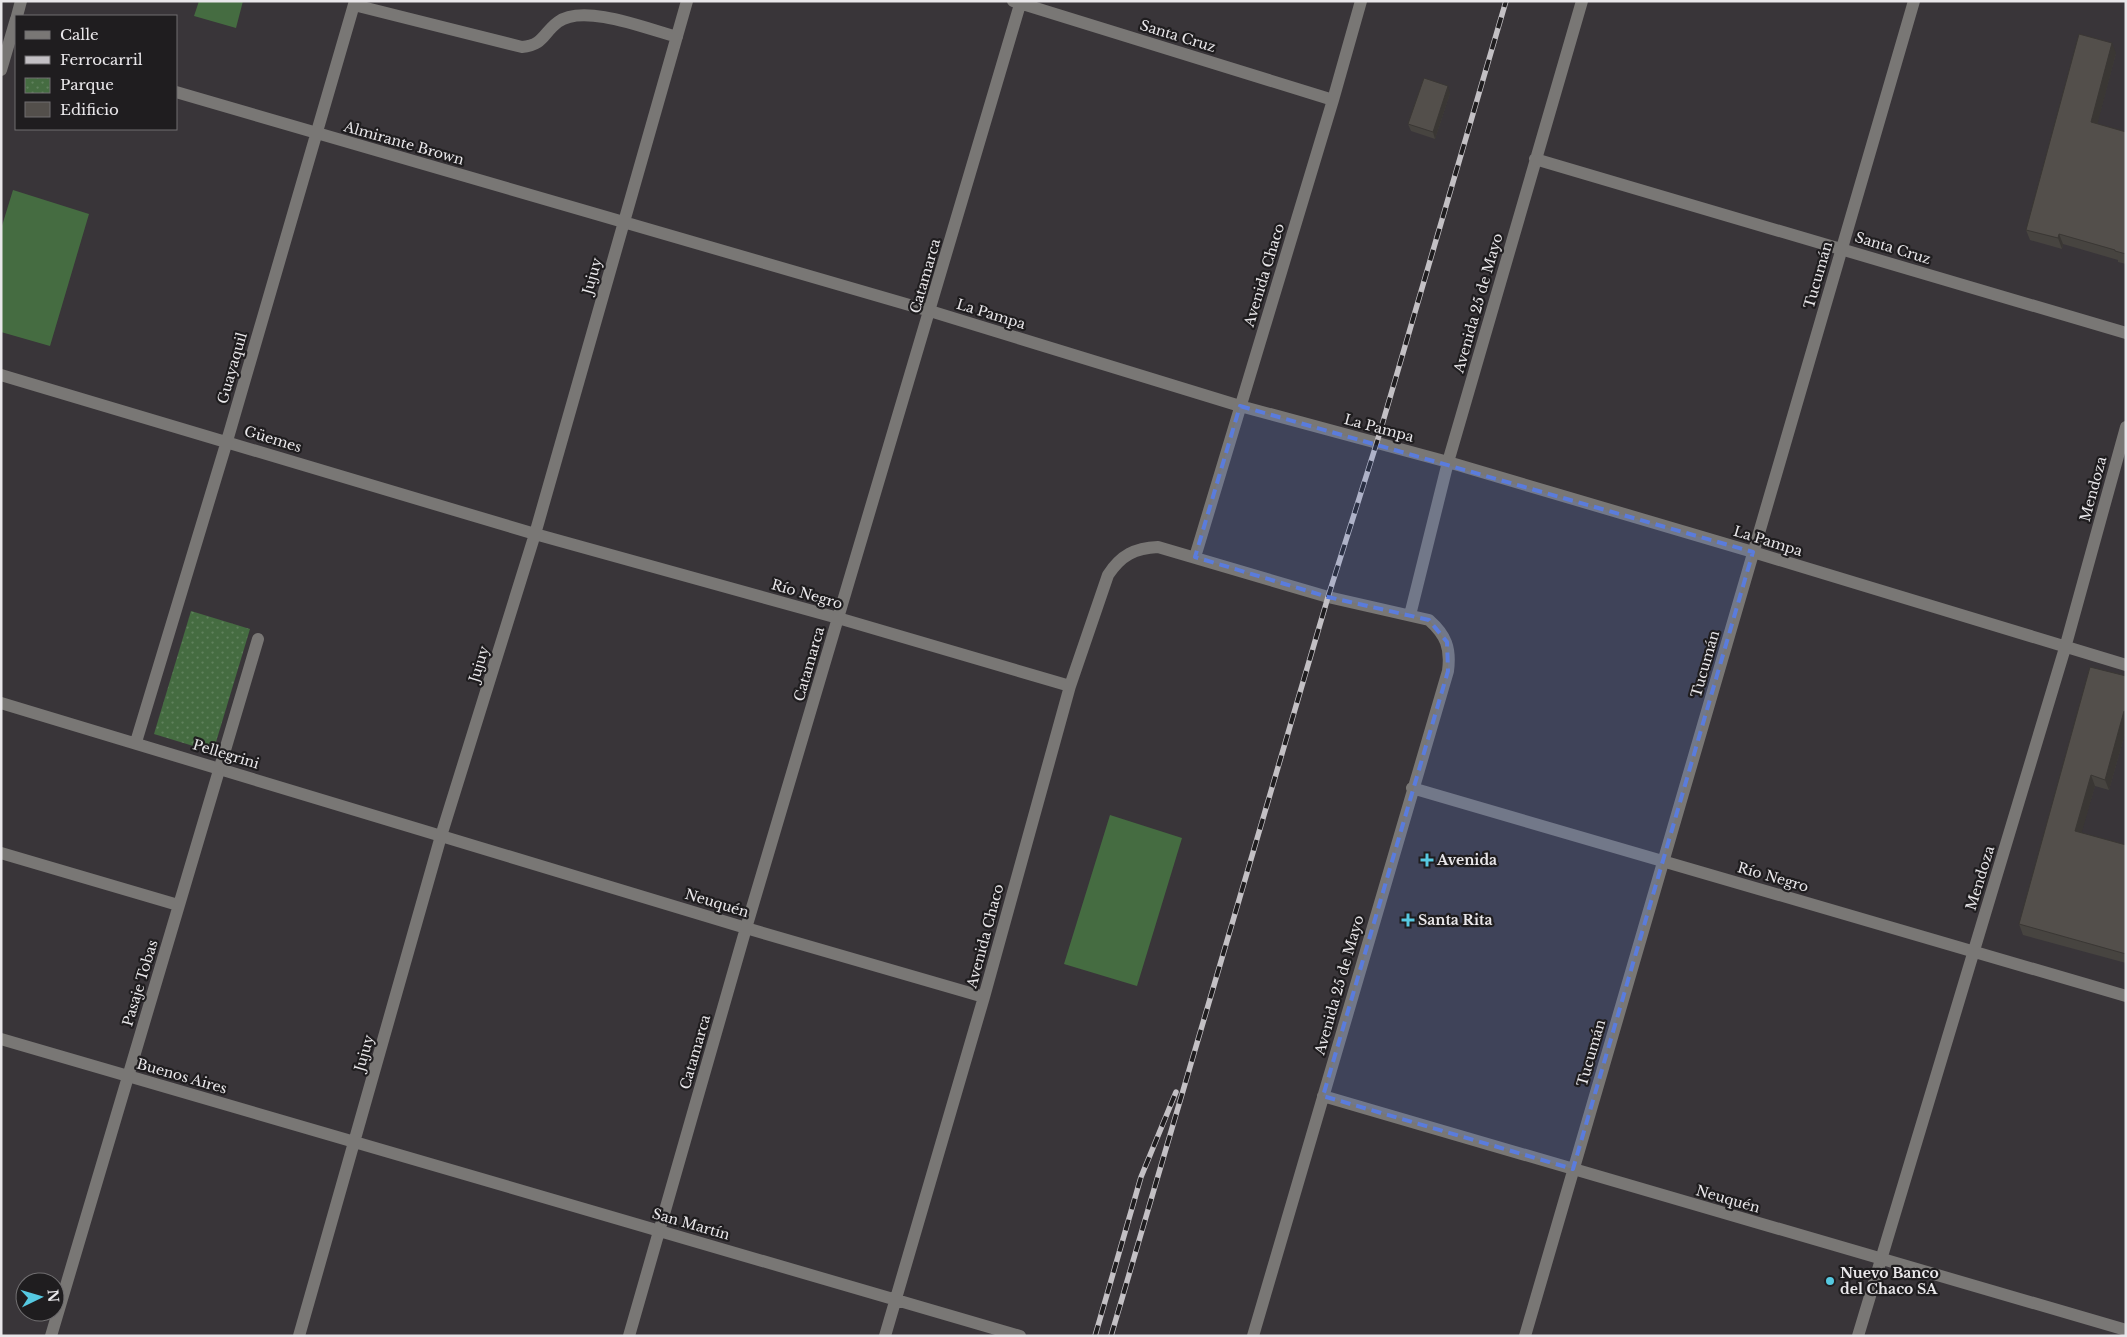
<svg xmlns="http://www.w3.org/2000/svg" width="2127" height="1337" font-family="'Libre Baskerville',serif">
<defs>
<pattern id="park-dots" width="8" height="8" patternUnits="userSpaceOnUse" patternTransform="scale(1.25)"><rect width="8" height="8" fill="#456c41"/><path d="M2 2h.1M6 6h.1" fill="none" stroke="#60815d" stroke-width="1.8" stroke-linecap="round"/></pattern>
</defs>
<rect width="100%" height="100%" fill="#393539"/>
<path fill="#456c41" d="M199,1H243L236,28L194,16Z
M13,190L89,214L50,346L1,332V229Z
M1110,815L1182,838L1137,986L1064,964Z"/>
<path fill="url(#park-dots)" d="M191,611L250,629L213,752L154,734Z"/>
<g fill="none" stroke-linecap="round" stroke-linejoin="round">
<path stroke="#797775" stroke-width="12" d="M1013,1L1333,100
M354,5L522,47C544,45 543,33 558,22C583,3 648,29 677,37
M17,16L21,1
M1,70L16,19
M176,92L930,311L1240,406L1448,462L1753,552L2126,665
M1535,159L2126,333
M1,375L535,534L838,618L1070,686
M1195,557L1333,100L1361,1
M1410,615L1448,462L1582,1
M1,703L746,928L984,997
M136,742L227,441L355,1
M1412,788L2126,996
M1,853L178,905
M1,1039L1020,1336
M1323,1096L2126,1330
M51,1336L258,639
M299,1336L441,836L535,534L687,1
M629,1336L746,928L1021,1
M885,1336L984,997L1070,686L1108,575C1121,555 1135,548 1158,547L1328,597L1429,620C1446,635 1451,648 1448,671L1253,1336
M1525,1336L1914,1
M1858,1336L2065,648L2126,427"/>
<g stroke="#c3c0c4" stroke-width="5.5">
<path id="rail" d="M1095,1336L1141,1177L1176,1092
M1111,1336L1328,597L1377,442L1506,1"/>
</g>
<use href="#rail" stroke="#1f1d1f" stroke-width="4" stroke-dasharray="11" stroke-linecap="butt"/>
</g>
<path fill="#474440" d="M2116,53L2097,124L2126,132V264L2118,262V260L2063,244L2062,249L2030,240L2026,230Z
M1450,93L1435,139L1411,131L1408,124Z
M2126,676V730L2109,790L2095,786L2081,833L2126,845V963L2023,935L2019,924Z"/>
<path fill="#3a3734" d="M2112,43L2116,53L2095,133L2091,122Z
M1448,86L1450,93L1435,139L1433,132Z
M2059,234L2063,244L2062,249L2058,238Z
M2124,711L2126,715V730L2109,790L2105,780Z
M2091,775L2095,786L2079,842L2075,831Z"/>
<path fill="#534f4b" stroke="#3a3734" d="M2079,34L2112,43L2091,122L2126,132V254L2115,251V250L2059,234L2058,238L2026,230Z
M1424,78L1448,86L1433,132L1408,124Z
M2090,667L2126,676V712L2124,711L2105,780L2091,775L2075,831L2126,845V954L2019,924Z"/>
<path fill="#5a7cdd" fill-opacity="0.2" stroke="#5a7cdd" stroke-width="4" stroke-dasharray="10 6" stroke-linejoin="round" d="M1240,406L1753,552L1573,1169L1323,1096L1448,671L1447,642L1429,620L1328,597L1195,557Z"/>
<g fill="#56c9e1" stroke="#1f1d1f" stroke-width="2">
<path d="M1424.5 852.5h5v5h5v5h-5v5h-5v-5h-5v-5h5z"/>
<path d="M1405.5 912.5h5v5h5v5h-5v5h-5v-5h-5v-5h5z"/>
<circle cx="1830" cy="1281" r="5"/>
</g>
<g text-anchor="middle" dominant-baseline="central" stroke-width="4.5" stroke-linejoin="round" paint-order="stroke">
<g font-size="14" fill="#e9e7ea" stroke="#1f1d1f">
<text transform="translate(1178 36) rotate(17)">Santa Cruz</text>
<text transform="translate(404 143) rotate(16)">Almirante Brown</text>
<text transform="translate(1893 248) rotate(17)">Santa Cruz</text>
<text transform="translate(1264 275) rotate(-73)">Avenida Chaco</text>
<text transform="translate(1818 275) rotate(-74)">Tucumán</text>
<text transform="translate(592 276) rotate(-74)">Jujuy</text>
<text transform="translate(925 276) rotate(-74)">Catamarca</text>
<text transform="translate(1478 303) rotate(-74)">Avenida 25 de Mayo</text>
<text transform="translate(991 314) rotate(17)">La Pampa</text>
<text transform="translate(232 368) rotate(-74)">Guayaquil</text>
<text transform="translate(1379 428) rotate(15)">La Pampa</text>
<text transform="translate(273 439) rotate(17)">Güemes</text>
<text transform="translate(2093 489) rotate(-75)">Mendoza</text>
<text transform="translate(1768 541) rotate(17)">La Pampa</text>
<text transform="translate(807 594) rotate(16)">Río Negro</text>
<text transform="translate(479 664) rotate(-73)">Jujuy</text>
<text transform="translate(809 664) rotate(-74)">Catamarca</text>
<text transform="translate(1705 664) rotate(-74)">Tucumán</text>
<text transform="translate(226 754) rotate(17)">Pellegrini</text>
<text transform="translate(1773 877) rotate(16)">Río Negro</text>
<text transform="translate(1980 878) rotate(-73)">Mendoza</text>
<text transform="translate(717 903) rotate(17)">Neuquén</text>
<text transform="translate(985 936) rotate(-75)">Avenida Chaco</text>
<text transform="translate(140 983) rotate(-73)">Pasaje Tobas</text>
<text transform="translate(1339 985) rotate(-74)">Avenida 25 de Mayo</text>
<text transform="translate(695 1052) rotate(-74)">Catamarca</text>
<text transform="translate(364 1053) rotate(-74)">Jujuy</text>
<text transform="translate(1591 1053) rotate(-74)">Tucumán</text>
<text transform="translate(182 1076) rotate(16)">Buenos Aires</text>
<text transform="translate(1728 1199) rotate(16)">Neuquén</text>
<text transform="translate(691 1224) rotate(16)">San Martín</text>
</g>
<g font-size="14" font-weight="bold" fill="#e9e7ea" stroke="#1f1d1f" text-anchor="start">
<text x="1437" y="860">Avenida</text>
<text x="1418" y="920">Santa Rita</text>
<text x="1840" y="1273">Nuevo Banco<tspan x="1840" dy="16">del Chaco SA</tspan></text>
</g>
</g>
<rect width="2127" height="1337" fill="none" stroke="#e9e7ea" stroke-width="5"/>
<rect x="15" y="15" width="162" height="115" fill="#1f1d1f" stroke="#706e70"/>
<rect x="25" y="31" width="25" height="8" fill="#797775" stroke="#706e70"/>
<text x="60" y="40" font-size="15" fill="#e9e7ea">Calle</text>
<rect x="25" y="56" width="25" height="8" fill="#c3c0c4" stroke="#706e70"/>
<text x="60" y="65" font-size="15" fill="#e9e7ea">Ferrocarril</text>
<rect x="25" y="78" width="25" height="15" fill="url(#park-dots)" stroke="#706e70"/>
<text x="60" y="90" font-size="15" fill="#e9e7ea">Parque</text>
<rect x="25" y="102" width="25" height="15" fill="#534f4b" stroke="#706e70"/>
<text x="60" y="115" font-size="15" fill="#e9e7ea">Edificio</text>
<g transform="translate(40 1297) rotate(85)"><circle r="24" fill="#1f1d1f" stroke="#706e70"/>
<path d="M0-4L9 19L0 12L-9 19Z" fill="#56c9e1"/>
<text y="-8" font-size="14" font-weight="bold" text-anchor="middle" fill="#e9e7ea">N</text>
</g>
</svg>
